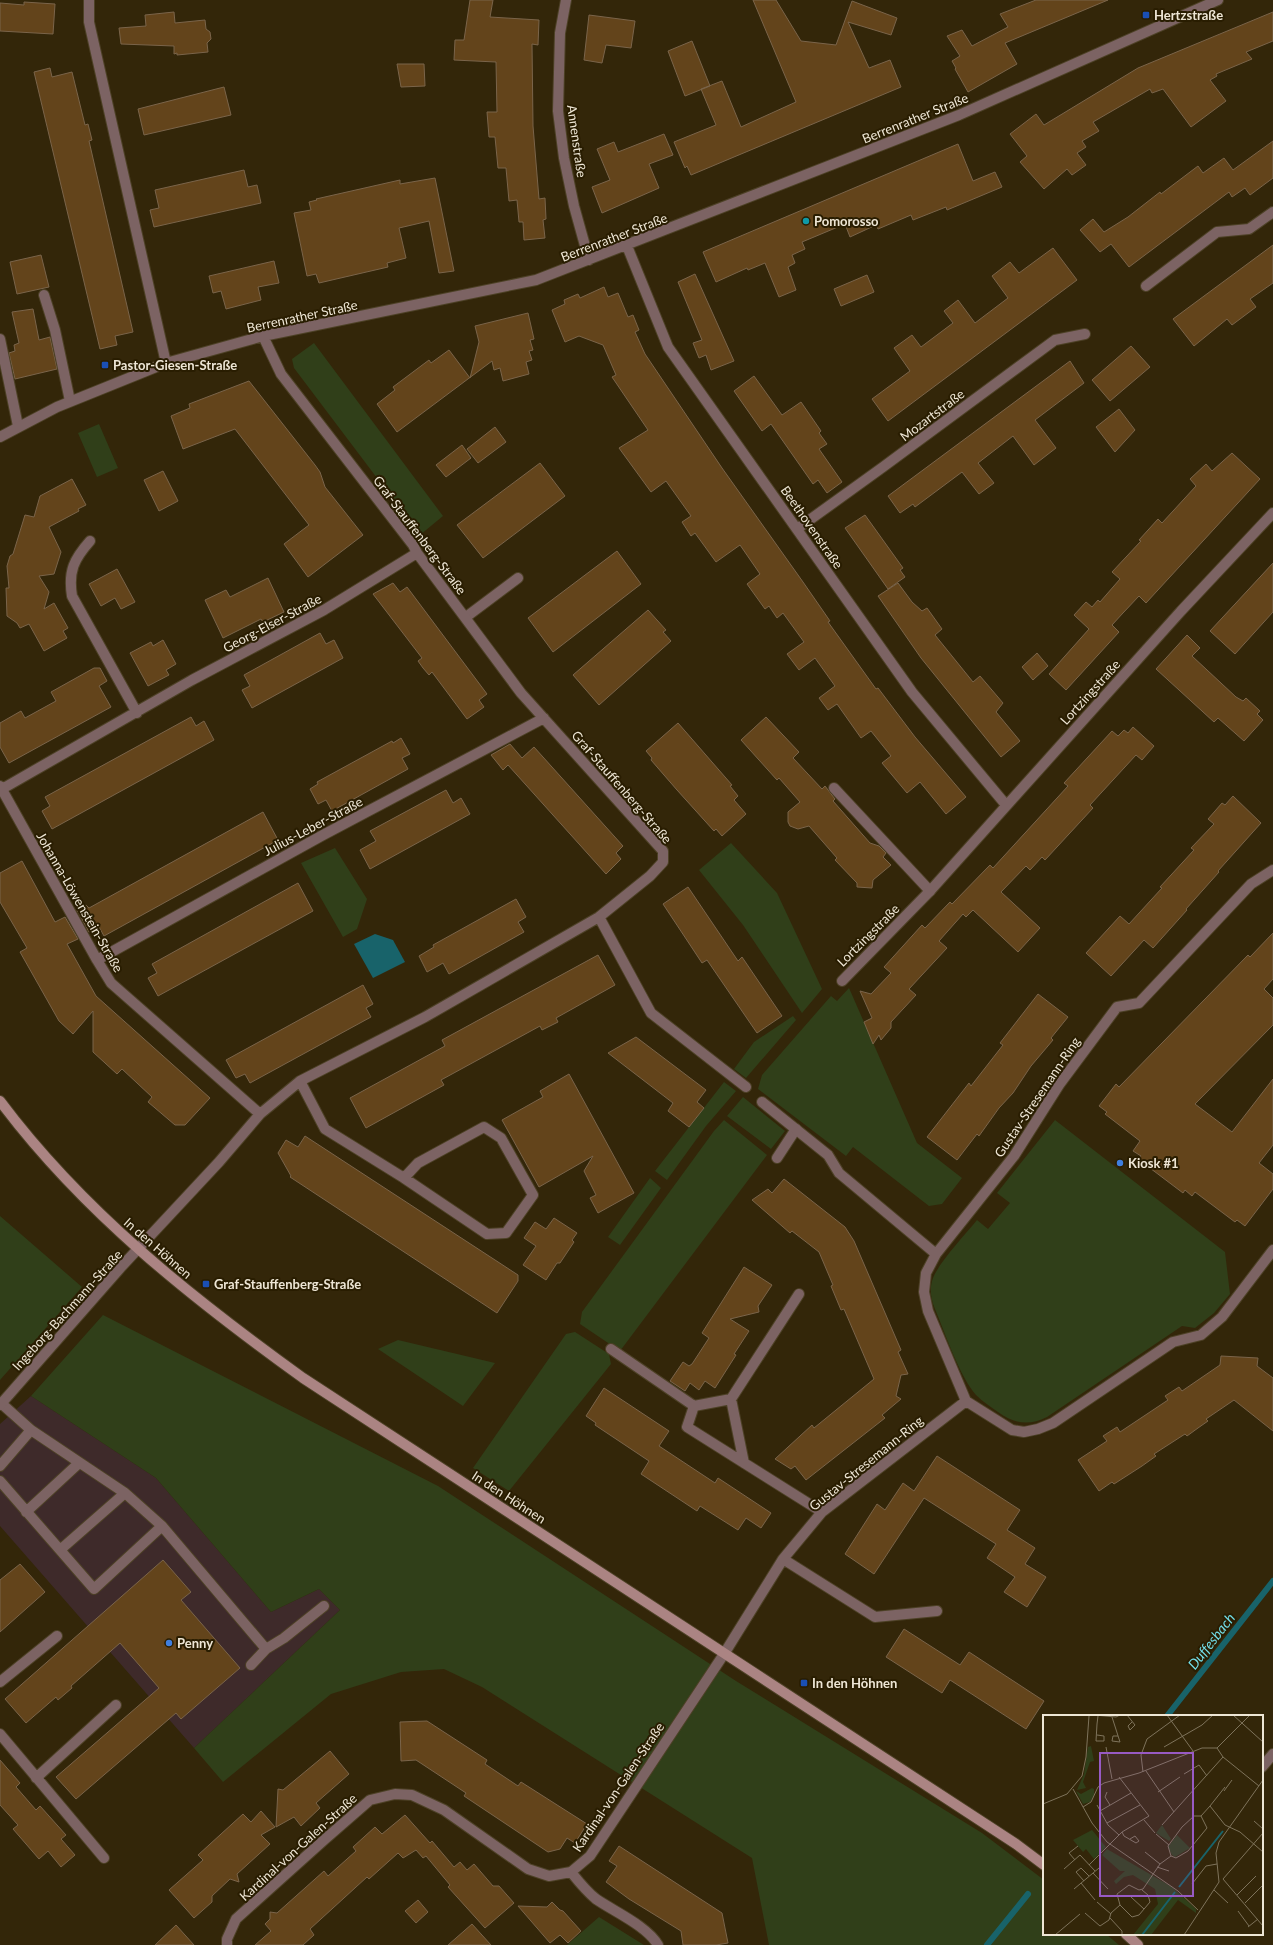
<svg xmlns="http://www.w3.org/2000/svg" width="1273" height="1945" font-family="Lato,sans-serif">
<rect width="100%" height="100%" fill="#332609"/>
<path fill="#3e2a2a" d="M31,1396L156,1478L271,1612L319,1589L340,1610L194,1748L0,1526V1424Z"/>
<path fill="#303f19" d="M314,343L443,516L420,535L294,368L292,359Z
M99,424L118,468L97,477L78,433Z
M731,843L777,893L822,989L802,1013L743,925L699,870Z
M335,848L367,899L357,929L343,937L301,863Z
M849,988L917,1143L962,1178L942,1204L929,1206L853,1147L846,1156L758,1089L762,1075L831,996L837,1001Z
M793,1016L796,1020L746,1078L734,1069L754,1042Z
M724,1082L736,1091L706,1126L667,1180L655,1171Z
M743,1097L785,1131L771,1149L727,1116Z
M724,1120L767,1155L620,1351L580,1324L582,1312L714,1131Z
M1055,1120L1225,1252L1230,1294L1214,1313L1195,1328L1182,1326L1047,1417C1029,1426 1015,1424 998,1412C991,1407 983,1402 976,1395C960,1377 945,1333 935,1309C931,1299 929,1289 933,1278C940,1261 964,1236 977,1220L988,1229L1010,1203L997,1193Z
M650,1178L661,1188L620,1245L608,1237Z
M0,1216L82,1287L0,1380Z
M103,1315L438,1486L736,1681L982,1833L1044,1880V1934H1106L1119,1945H769L752,1858L482,1687L444,1669L401,1672L331,1694L223,1782L194,1748L340,1610L319,1589L271,1612L156,1478L31,1396Z
M575,1332L609,1354L611,1364L509,1491L473,1468L566,1334Z
M398,1340L495,1363L463,1406L378,1349Z
M599,1917L644,1945H567Z"/>
<path fill="#18636a" d="M375,934L393,940L405,962L373,978L354,944Z"/>
<g fill="none" stroke-linecap="round" stroke-linejoin="round">
<path stroke="#18636a" stroke-width="6" d="M1167,1716L1273,1581
M987,1945L1028,1894"/>
</g>
<path fill="#63441b" stroke="#7a644a" d="M470,0H493L490,17L539,20L538,45L532,44L533,126L539,199L545,198L546,219L543,220L545,238L524,240L523,222H519L517,200L509,201L506,168H498L495,137H489L487,112H497L496,62L454,60L455,40H464Z
M753,0H776L801,41L836,45L852,1L897,18L891,35L848,22L869,68L890,60L901,87L691,175L687,166L685,168L674,142L716,125L701,89L722,81L741,127L796,102Z
M1036,0H1108L1005,43L1017,64L968,92L955,69L956,68L952,61L960,56L947,36L962,30L972,46L1008,27L1000,14Z
M24,2L55,4L53,34L0,31V3L24,5Z
M174,12L175,23L205,20L206,29L210,32L211,39L207,43L208,52L177,55V53L174,54V46L121,44L119,28L146,26L145,15Z
M1273,12V41L1246,52L1252,59L1216,74L1217,76L1210,80L1226,101L1191,127L1163,89L1152,93L1150,89L1093,122L1099,131L1082,141L1086,147L1077,153L1086,165L1072,175L1067,169L1044,189L1020,162L1027,156L1010,134L1036,114L1044,125L1138,68Z
M589,15L635,21L631,48L606,45L602,63L584,60Z
M692,41L710,86L685,96L668,51Z
M397,64H424L425,86L401,87Z
M50,68L52,77L72,72L85,125L88,124L92,140L89,141L133,332L115,336L117,345L100,349L34,72Z
M224,87L231,115L144,135L138,109Z
M664,134L673,155L649,164L659,188L602,213L592,187L610,180L597,149L614,142L618,152Z
M1273,141V178L1250,195L1245,188L1232,197L1229,192L1129,267L1111,244L1100,252L1080,230L1093,219L1104,232L1128,217L1160,192L1161,194L1198,166L1203,173L1224,158L1233,170Z
M958,144L973,181L995,172L1002,187L947,210L946,207L913,220L911,215L878,229L876,225L850,237L845,224L802,242L805,249L792,255L795,263L788,267L796,290L779,297L765,263L748,270L747,268L716,282L703,252Z
M244,170L248,187L257,185L261,203L154,227L150,210L159,208L155,190Z
M435,178L454,271L439,273L429,221L399,228L406,258L387,263L388,267L319,283L316,274L307,276L294,213L311,210L309,202L317,200L316,199L400,180V184Z
M1273,245V283L1250,299L1256,307L1232,325L1227,319L1194,346L1173,319Z
M1053,248L1077,280L888,421L872,399L910,371L894,348L912,335L921,347L953,323L944,311L958,300L975,323L1008,298L992,276L1010,262L1019,273Z
M41,255L49,287L17,294L10,262Z
M274,261L279,283L258,287L261,300L226,309L221,291L213,293L209,276Z
M695,274L734,361L711,370L706,355L699,358L693,343L702,340L678,282Z
M867,275L874,292L841,306L834,289Z
M604,287L608,297L618,293L628,317L633,315L639,330L635,332L645,354L722,468L803,582L830,621L828,622L876,689L878,688L915,737L966,797L946,814L920,782L907,793L882,763L891,756L871,731L861,738L837,704L828,710L819,698L835,686L815,658L799,670L787,654L804,642L783,613L777,618L769,606L765,609L747,584L760,574L740,545L716,562L695,533L691,536L682,522L691,516L666,481L651,492L619,448L648,430L612,377L616,375L603,345L579,336L565,342L552,310L565,304L564,300L578,294L580,298Z
M33,309L39,340L50,337L57,369L15,379L9,353L15,351L14,345L19,343L12,312Z
M528,313L534,339L530,340L533,350L529,351L532,360L526,362L529,374L503,381L500,368L494,370L492,361L397,432L377,404L395,390L393,387L429,360L431,363L449,350L470,378L479,342L475,326Z
M1131,346L1150,367L1110,401L1092,380Z
M1070,361L1084,383L1035,420L1056,448L1034,465L1013,436L978,463L994,483L979,494L962,472L915,507L913,504L900,513L888,496Z
M754,376L782,415L801,402L821,431L819,433L827,444L819,449L842,482L827,493L818,480L813,484L771,424L762,431L734,391Z
M249,381L315,465L320,472L325,487L363,535L308,577L284,544L309,525L235,429L183,449L171,416L190,408L189,404Z
M1119,409L1135,430L1115,452L1096,427Z
M495,427L506,442L478,463L467,449Z
M462,445L471,458L446,477L436,465Z
M1232,453L1260,479L1146,603L1139,596L1123,613L1112,625L1119,632L1066,690L1049,674L1089,629L1074,615L1086,602L1092,607L1098,600L1100,602L1120,579L1112,572L1141,541L1139,540L1158,519L1162,523L1196,486L1190,479L1206,464L1212,471Z
M540,463L565,496L483,558L457,525Z
M163,471L178,501L159,511L144,480Z
M72,479L86,505L78,509L79,511L49,527L61,552L54,574L39,576L49,592L44,609L54,603L68,628L63,631L67,638L44,651L29,624L20,628L17,623L7,616L6,588H9L7,566L10,556L13,554L25,515L34,517L40,496Z
M865,515L903,568L900,570L905,577L888,589L845,528Z
M617,551L641,584L553,652L528,618Z
M1273,563V612L1235,654L1210,631Z
M117,569L135,602L121,609L115,598L101,606L89,584Z
M268,578L284,612L263,622L261,619L223,638L205,600L226,590L230,597Z
M393,583L400,592L407,587L487,694L479,700L484,707L467,719L432,672L429,675L423,668L418,661L422,658L373,594Z
M898,583L912,602L922,611L927,608L942,629L935,635L973,682L980,676L1003,703L996,712L1020,741L1001,757L921,658L878,596Z
M648,610L666,630L663,632L671,641L599,705L573,675Z
M320,633L326,644L334,640L343,658L252,708L242,690L250,686L244,675Z
M1187,635L1200,648L1192,656L1236,697L1243,701L1246,698L1260,711L1257,714L1263,720L1244,741L1218,718L1214,722L1156,669Z
M163,640L176,664L166,670L169,675L148,686L130,653L151,642L153,646Z
M1037,653L1048,666L1033,680L1022,667Z
M94,668H100L107,681L99,686L111,707L9,763L0,747V723L21,711L25,718L56,701L51,692Z
M191,717L196,726L204,721L214,740L52,829L42,811L50,806L45,797Z
M766,717L799,752L793,758L822,789L825,786L835,799L833,801L870,843L879,846L886,853L883,857L891,865L873,880L872,888L857,887V883L835,860L837,858L809,826L798,829L790,826L788,822V812L800,802L779,778L777,780L741,740Z
M678,723L732,785L730,786L738,796L734,800L746,814L722,836L716,829L714,831L677,790L651,760L652,758L646,751Z
M1133,727L1154,746L1142,760L1136,755L1090,805L1093,808L1045,860L1042,857L1030,870L1026,866L1001,892L1040,928L1018,952L973,910L966,917L963,914L939,941L947,948L909,989L916,995L891,1022V1028L881,1040L879,1035L873,1044L864,1022L872,1018L860,991L871,994L891,973L884,967L922,925L925,928L950,902L952,904L990,865L993,868L1068,786L1064,783L1112,731L1118,736L1124,730L1128,733Z
M401,738L410,754L402,758L408,769L332,811L326,800L318,804L310,789L318,784L317,782L392,741L393,743Z
M510,744L522,758L534,747L623,846L616,853L621,859L606,874L508,765L503,770L491,755Z
M446,790L453,803L461,798L470,814L370,869L360,850L376,841L370,831Z
M1233,796L1261,823L1218,871L1219,872L1186,909L1187,910L1153,948L1144,940L1111,976L1086,953L1120,916L1129,924L1162,888L1160,887L1194,850L1191,848L1214,824L1208,819L1222,803L1225,805Z
M263,812L278,840L104,936L99,927L89,932L77,910L86,905L89,908Z
M22,861L55,922L65,917L78,939L67,944L96,996L210,1098L185,1125H175L148,1102L152,1097L122,1069L117,1074L93,1052V1011L73,1034L59,1021L20,952L27,948L0,902V873Z
M298,883L313,911L158,996L148,978L157,973L152,964Z
M688,887L738,961L742,957L782,1016L757,1033L707,960L702,963L663,904Z
M516,899L526,917L518,922L524,932L449,974L443,963L427,972L419,956L434,947L433,945Z
M1273,933V979L1264,989L1273,998V1025L1195,1104L1232,1132L1273,1079V1145L1259,1163L1273,1174V1189L1245,1226L1237,1220L1235,1222L1195,1192L1192,1196L1185,1190L1183,1193L1138,1159L1141,1156L1133,1151L1140,1141L1105,1114L1107,1112L1099,1106L1116,1084L1119,1087L1248,955L1250,957Z
M598,955L615,985L556,1018L558,1022L542,1030L540,1026L441,1080L444,1085L366,1128L350,1098L445,1046L442,1040Z
M363,985L373,1004L366,1008L371,1017L250,1083L245,1074L236,1078L226,1060Z
M1038,994L1068,1017L1051,1038L1053,1040L1031,1066L1013,1093L999,1108L979,1136L977,1134L957,1160L927,1137L969,1083L971,1086L1003,1045L1000,1043Z
M636,1037L706,1090L697,1102L704,1108L689,1127L668,1111L673,1103L608,1053Z
M569,1074L634,1193L598,1213L590,1198L596,1195L584,1171L593,1156L539,1187L502,1120L543,1097L540,1091Z
M305,1136L518,1275V1281L497,1313L290,1177L291,1176L278,1153L286,1140L298,1147Z
M784,1179L845,1227L854,1241L901,1350L898,1352L908,1374L901,1375L896,1396L901,1399L882,1415L885,1418L806,1480L795,1466L791,1469L775,1459L812,1425L814,1428L874,1379L844,1309L841,1310L831,1286L833,1285L819,1252L792,1231L790,1233L752,1200L768,1189L772,1193Z
M554,1218L577,1233L572,1240L574,1242L560,1263H557L546,1280L523,1265L536,1246L524,1238L535,1222L546,1229Z
M744,1267L772,1285L758,1306L759,1312L730,1319L749,1331L734,1354L736,1355L715,1388L705,1381L699,1390L690,1383L685,1391L670,1381L683,1362L689,1366L692,1364L709,1338L702,1333Z
M1221,1356L1258,1358L1257,1366L1273,1378V1431L1234,1400L1206,1419L1208,1421L1198,1428L1187,1436L1185,1434L1154,1454L1156,1456L1142,1466L1114,1484L1112,1482L1099,1491L1078,1460L1107,1441L1103,1436L1117,1427L1120,1432L1168,1400L1165,1396L1179,1387L1182,1391L1220,1365Z
M604,1388L669,1431L659,1446L715,1483L718,1478L771,1513L761,1528L746,1518L738,1530L700,1506L697,1511L641,1474L649,1461L595,1425L596,1423L586,1416Z
M937,1456L1020,1510L1007,1530L1035,1548L1025,1564L1046,1577L1027,1607L1004,1592L1015,1577L987,1558L996,1544L924,1498L874,1574L845,1554L877,1504L885,1510L903,1483L914,1491Z
M163,1560L191,1592L181,1600L240,1668L181,1719L176,1713L76,1799L56,1777L159,1688L120,1643L71,1686L72,1688L58,1700L56,1697L26,1723L5,1699Z
M20,1564L45,1592L0,1632V1580Z
M904,1629L960,1665L969,1652L1044,1701L1026,1729L950,1680L942,1693L886,1657Z
M427,1721L487,1760L485,1764L518,1786L521,1782L587,1824L575,1843L567,1838L560,1849L548,1852L464,1796L466,1793L416,1760L401,1761L400,1722Z
M330,1751L349,1774L316,1803L320,1808L301,1826L294,1817L276,1827L278,1789L283,1790Z
M0,1760L20,1783L16,1787L36,1810L40,1806L66,1835L61,1839L75,1855L61,1867L48,1851L39,1859L13,1829L18,1825L0,1805Z
M261,1811L275,1827L261,1835L270,1844L237,1874L239,1882L230,1879L212,1896V1902L194,1918L169,1890L203,1860L198,1855L243,1814L251,1822Z
M405,1815L430,1843L432,1841L454,1867L460,1862L467,1870L474,1864L493,1886H499L514,1903L485,1928L448,1887L450,1885L426,1856L423,1858L416,1850L403,1858L398,1853L369,1879L367,1877L310,1929L314,1935L303,1945H255L271,1931L265,1924L270,1919V1912L277,1913L324,1871L328,1876L356,1851L353,1847L375,1827L382,1834Z
M619,1846L722,1913L728,1943L716,1945H683L681,1931L629,1899L606,1882L617,1866L609,1861Z
M418,1900L428,1912L416,1923L405,1911Z
M552,1902L560,1910L563,1911L581,1931L568,1943L560,1935L550,1943L518,1906L547,1907Z
M472,1924L491,1945H448Z
M176,1925L194,1945H155Z"/>
<g fill="none" stroke-linecap="round" stroke-linejoin="round">
<g stroke="#4d4126" stroke-width="12">
<path id="lane" d="M44,295L55,330L70,401
M0,339L18,426
M466,617L518,578
M834,788L930,891
M777,1158L796,1129
M2,1404L31,1430L125,1493L162,1526L266,1649L284,1638L324,1606
M0,1466L31,1430
M0,1481L94,1589L162,1526
M26,1512L79,1463
M60,1550L125,1493
M251,1665L266,1649"/>
</g>
<g stroke="#4d4126" stroke-width="12">
<path id="street" d="M89,0V22L166,363
M566,0L560,33L558,111L564,158L574,206L589,260
M627,246L668,347L912,692L1006,805
M1146,286L1217,232L1249,229L1273,212
M0,437L57,407L166,363L263,336L536,280L959,115L1218,0
M797,529L883,467L1055,340L1085,334
M90,541C74,559 68,571 72,596L137,713
M0,786L97,960L111,983L260,1114
M2,789L192,680L324,610L417,553
M1273,870L1251,884L1139,1003L1117,1007L1059,1085L1014,1156L936,1254L926,1273L924,1292L928,1311L966,1401L1012,1430L1024,1432L1038,1429L1053,1423L1173,1342L1201,1335L1222,1317L1273,1250
M599,917L651,1013L746,1087
M97,960L323,835L544,718
M842,981L930,891L1181,611L1273,513
M300,1081L325,1129L404,1178L487,1234L506,1233L533,1195L501,1138L484,1127L418,1163L404,1178
M762,1102L828,1155L839,1173L936,1254
M611,1349L694,1406L687,1427L822,1512
M731,1399L799,1294
M0,1405L122,1266L219,1162L260,1114L300,1081L425,1017L599,917L650,876L663,862V851L521,693L417,553L413,545L281,374L263,336
M694,1406L731,1399L744,1463
M783,1559L875,1617L937,1611
M0,1682L57,1636
M0,1734L104,1858
M1262,1767L1273,1754
M36,1778L116,1705
M571,1872C579,1882 586,1891 596,1899C615,1912 647,1926 658,1945
M227,1945V1939L236,1919L324,1840L370,1800L395,1794L412,1795L444,1810L528,1869L549,1876L571,1872L590,1856L724,1654L783,1559L822,1512L966,1401"/>
</g>
<g stroke="#4d4126" stroke-width="12">
<path id="secondary" d="M0,1101C83,1212 192,1298 303,1378L1016,1844L1044,1865
M1126,1934L1138,1945"/>
</g>
<use href="#lane" stroke="#7c6363" stroke-width="10"/>
<use href="#street" stroke="#7c6363" stroke-width="10"/>
<use href="#secondary" stroke="#ab8483" stroke-width="10"/>
</g>
<g fill="#1a4fb4" stroke="#291d01" stroke-width="1.5">
<rect x="1142" y="11" width="8" height="8" rx="2"/>
<rect x="101" y="361" width="8" height="8" rx="2"/>
<rect x="202" y="1280" width="8" height="8" rx="2"/>
<rect x="800" y="1679" width="8" height="8" rx="2"/>
</g>
<circle fill="#0f9aa8" stroke="#291d01" stroke-width="1.5" cx="806" cy="221" r="4"/>
<g fill="#3f7fe0" stroke="#291d01" stroke-width="1.5">
<circle cx="1120" cy="1163" r="4"/>
<circle cx="169" cy="1643" r="4"/>
</g>
<g text-anchor="middle" dominant-baseline="central" stroke-width="4" stroke-linejoin="round" paint-order="stroke">
<g font-size="13" font-weight="bold" fill="#eee6d5" stroke="#291d01" text-anchor="start">
<text x="1154" y="15">Hertzstraße</text>
<text x="814" y="221">Pomorosso</text>
<text x="113" y="365">Pastor-Giesen-Straße</text>
<text x="1128" y="1163">Kiosk #1</text>
<text x="214" y="1284">Graf-Stauffenberg-Straße</text>
<text x="177" y="1643">Penny</text>
<text x="812" y="1683">In den Höhnen</text>
</g>
<g font-size="13" fill="#eee6d5" stroke="#291d01">
<text transform="translate(915 118) rotate(-22)">Berrenrather Straße</text>
<text transform="translate(577 141) rotate(82)">Annenstraße</text>
<text transform="translate(614 237) rotate(-21)">Berrenrather Straße</text>
<text transform="translate(302 316) rotate(-12)">Berrenrather Straße</text>
<text transform="translate(932 415) rotate(-37)">Mozartstraße</text>
<text transform="translate(812 527) rotate(55)">Beethovenstraße</text>
<text transform="translate(420 535) rotate(53)">Graf-Stauffenberg-Straße</text>
<text transform="translate(272 623) rotate(-28)">Georg-Elser-Straße</text>
<text transform="translate(1090 692) rotate(-48)">Lortzingstraße</text>
<text transform="translate(622 787) rotate(49)">Graf-Stauffenberg-Straße</text>
<text transform="translate(313 826) rotate(-28)">Julius-Leber-Straße</text>
<text transform="translate(80 902) rotate(60)">Johanna-Löwenstein-Straße</text>
<text transform="translate(868 935) rotate(-45)">Lortzingstraße</text>
<text transform="translate(1037 1097) rotate(-56)">Gustav-Stresemann-Ring</text>
<text transform="translate(158 1248) rotate(41)">In den Höhnen</text>
<text transform="translate(67 1310) rotate(-48)">Ingeborg-Bachmann-Straße</text>
<text transform="translate(866 1463) rotate(-39)">Gustav-Stresemann-Ring</text>
<text transform="translate(509 1497) rotate(33)">In den Höhnen</text>
<text transform="translate(618 1787) rotate(-56)">Kardinal-von-Galen-Straße</text>
<text transform="translate(298 1847) rotate(-42)">Kardinal-von-Galen-Straße</text>
</g>
<g font-size="14" font-style="italic" fill="#73dfea" stroke="#291d01">
<text transform="translate(1211 1641) rotate(-52)">Duffesbach</text>
</g>
</g>
<g transform="translate(1043 1715)">
<rect width="220" height="220" fill="#332609"/>
<path d="M48,31L51,46L47,47L40,67L43,73L34,75L41,59L45,32ZM49,73L51,74V80L47,87L40,89L33,76L38,79ZM119,110L128,124L126,126L113,118ZM49,115L63,132L51,144L43,134L40,137L30,125ZM134,120L147,133L132,142L129,140L125,132ZM64,134L129,172L153,194V198L135,185L108,220H90L115,189L112,174L90,160L81,162L73,169L71,166L82,156H77L59,140Z" fill="#303f19"/>
<path fill="none" stroke="#18636a" stroke-width="2" d="M136,172L180,116M99,220L132,177"/>
<path fill="none" stroke="#7e735b" stroke-width="1" d="M51,0L73,2L77,0M84,0L92,10L87,15L85,11L89,7M124,0L150,36M190,0L220,27M69,2L77,27L69,26L70,21H75M54,20L61,21V26H53L54,9L55,1M63,32L69,64M121,32L159,10L170,0M174,33L180,42L216,71M174,33L207,0M103,56L131,97M100,57L98,40L104,24L137,0M141,59L156,50L164,61M30,74L49,108L64,127L135,176L155,195M181,76L189,65M64,77L62,82L67,90M115,77L137,62M0,89L24,79L39,61L43,42L46,1M54,90L65,110L76,120M167,91L182,72M40,92L48,87L55,72L61,68L96,58L159,33H174M57,96L88,78M158,101L167,91L182,110L197,117L220,137M101,105L112,118M211,106L220,114M64,108L97,90M119,110L180,42M79,117L81,121L93,128L96,126L92,121L87,124M220,118L180,164L220,211M113,119L126,130M102,137L117,149M32,145L26,138L35,131M46,150L79,117L106,101L76,62M114,152L126,156M21,154L37,140L52,156M50,158L65,174M41,166L33,157L38,153L46,161M38,168L52,185M149,169L163,151L174,149M31,174L56,153M171,175L185,188M194,180L213,161M88,182L101,194M54,187L68,199M202,188L220,170M77,190L89,202L96,200L107,187L105,180L99,175M195,196L206,211M42,198L57,211L66,205L68,198L77,190L74,179L86,170L96,175L100,174L117,149L128,141L125,131L139,112L151,101H158L164,113L145,136L133,143L128,141M67,203L79,216V220M205,212L215,204M12,220L37,199M141,220L176,167L173,138L176,127L220,65"/>
<path fill="#985ac4" fill-opacity="0.15" stroke="#985ac4" stroke-width="2" d="M57,38H150V181H57Z"/>
<rect width="220" height="220" fill="none" stroke="#eee6d5" stroke-width="2"/>
</g>
</svg>
